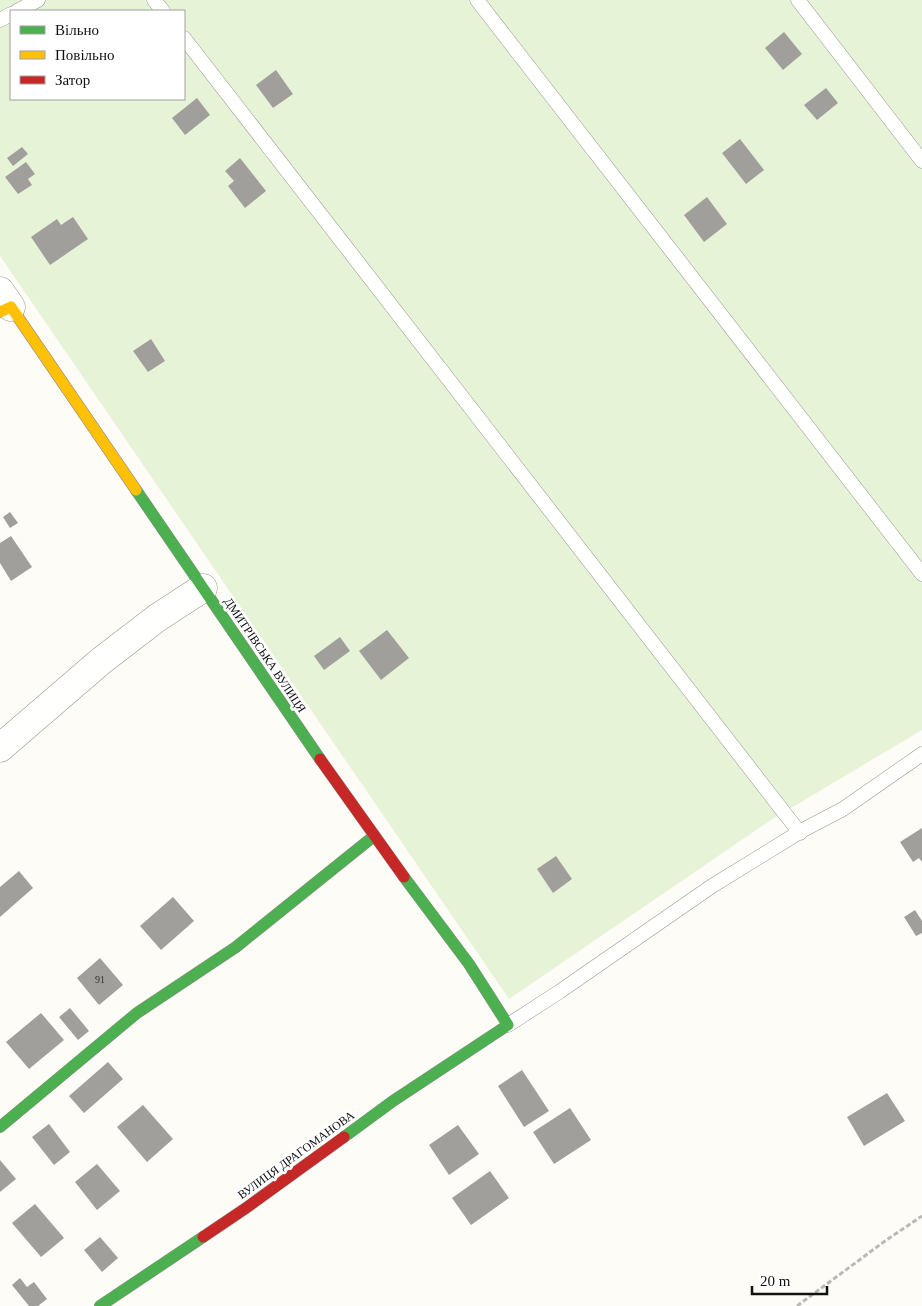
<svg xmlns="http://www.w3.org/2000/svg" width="922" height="1306" font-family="'Times New Roman',serif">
<rect width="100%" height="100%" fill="#fdfcf7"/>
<path fill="#e7f3d7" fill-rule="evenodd" d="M0,0H922V730L771,820L509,999L0,256ZM11,11H184V99H11Z"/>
<path fill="#a19f9c" d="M784,32L802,54L783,70L765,48Z
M276,70L293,94L273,108L256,85Z
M826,88L838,103L817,120L804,105Z
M197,98L210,115L185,135L172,118Z
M740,139L764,170L746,184L722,153Z
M22,147L28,154L13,166L7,158Z
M240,158L266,191L245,208L228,186L234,181L225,171Z
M26,162L35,174L28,179L32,185L18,194L5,177Z
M707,197L727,224L704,242L684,215Z
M73,217L88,239L50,265L31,237L57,219L61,225Z
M151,339L165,361L148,372L133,351Z
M10,512L18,523L10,528L3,517Z
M11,536L32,567L11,581L0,563V543Z
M387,630L409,658L381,680L359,651Z
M340,637L350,651L324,670L314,656Z
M922,828V862L919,858L913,862L900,842Z
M556,856L572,879L553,893L537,869Z
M19,871L33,888L0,917V887Z
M173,897L194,921L161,950L140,926Z
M915,910L922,921V933L916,936L904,917Z
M100,958L123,985L99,1005L77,978Z
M70,1008L89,1031L78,1040L59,1017Z
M41,1013L64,1040L29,1069L6,1042Z
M108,1062L123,1079L84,1113L69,1096Z
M522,1070L549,1111L524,1127L498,1086Z
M887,1093L905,1121L864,1146L847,1117Z
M143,1105L173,1139L147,1162L117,1127Z
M570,1108L591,1140L554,1164L533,1132Z
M49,1124L70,1152L54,1165L32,1137Z
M458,1125L479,1154L449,1175L429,1145Z
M0,1160L16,1179L0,1192Z
M97,1164L120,1191L97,1210L75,1182Z
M490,1171L509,1198L471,1225L452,1198Z
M35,1204L64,1238L41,1257L12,1223Z
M100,1237L118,1258L102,1272L84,1250Z
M20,1278L27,1287L34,1282L47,1299L38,1306H29L12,1285Z"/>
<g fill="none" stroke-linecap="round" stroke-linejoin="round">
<g stroke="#979795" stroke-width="15">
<path id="lane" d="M154,0L163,11
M477,0L922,574
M798,0L922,161
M17,11L38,0
M0,20L11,14
M184,38L800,833
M508,1025L559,992L712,886L803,830L843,809L922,754"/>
</g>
<g stroke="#979795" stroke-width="29">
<path id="street" d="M0,291L11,307
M0,748L101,661L157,618L203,588"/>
</g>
<g stroke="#8e8d8b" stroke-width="12">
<path id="fast" d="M136,490L320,759
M0,1127L137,1013L236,947L374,836
M344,1137L393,1101L508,1025L469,964L404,877
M100,1306L203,1237"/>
</g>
<g stroke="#8e8d8b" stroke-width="12">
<path id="slow" d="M0,312L11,307L136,490"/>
</g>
<g stroke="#8e8d8b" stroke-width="12">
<path id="jam" d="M320,759L404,877
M203,1237L246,1208L344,1137"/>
</g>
<path stroke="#b9b9b8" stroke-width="3" stroke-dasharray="5 2.5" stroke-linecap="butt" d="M797,1306L885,1241L922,1216"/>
<use href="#lane" stroke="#fffffe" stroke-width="14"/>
<use href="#street" stroke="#fffffe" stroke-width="28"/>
<use href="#fast" stroke="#4caf50" stroke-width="11"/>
<use href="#slow" stroke="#ffc107" stroke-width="11"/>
<use href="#jam" stroke="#c62828" stroke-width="11"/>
</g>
<g text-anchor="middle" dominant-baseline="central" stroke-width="5" stroke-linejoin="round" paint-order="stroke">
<g font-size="10" fill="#353434">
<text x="100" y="979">91</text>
</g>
<g font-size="12" fill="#111" stroke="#fff">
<text transform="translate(265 655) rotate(56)">ДМИТРІВСЬКА ВУЛИЦЯ</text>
<text transform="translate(296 1155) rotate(-36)">ВУЛИЦЯ ДРАГОМАНОВА</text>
</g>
</g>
<rect x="10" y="10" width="175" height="90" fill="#ffffff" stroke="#a0a0a0"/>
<rect x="20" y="26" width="25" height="8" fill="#4caf50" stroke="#a0a0a0"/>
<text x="55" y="35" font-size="15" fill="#111111">Вільно</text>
<rect x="20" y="51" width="25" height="8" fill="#ffc107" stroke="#a0a0a0"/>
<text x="55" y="60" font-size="15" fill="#111111">Повільно</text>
<rect x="20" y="76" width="25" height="8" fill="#c62828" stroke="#a0a0a0"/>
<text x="55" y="85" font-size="15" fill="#111111">Затор</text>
<path d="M752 1286v8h75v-8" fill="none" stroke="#111111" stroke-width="2.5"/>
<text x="760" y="1286" font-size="15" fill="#111111" stroke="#ffffff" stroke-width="4" paint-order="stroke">20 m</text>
</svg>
